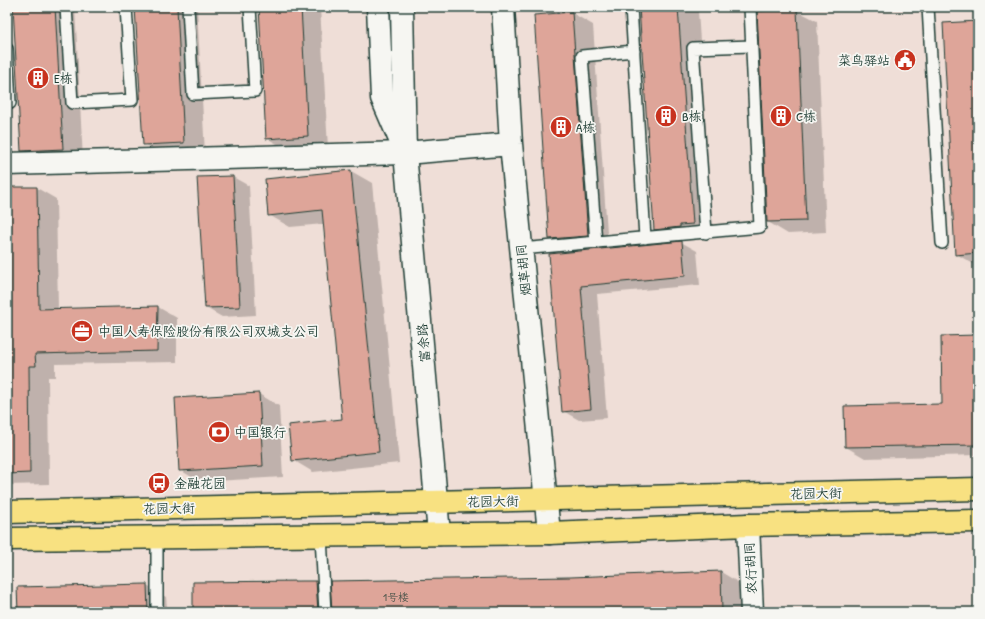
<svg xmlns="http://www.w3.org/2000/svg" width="985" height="619" font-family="'Patrick Hand','LXGW WenKai TC',sans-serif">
<rect width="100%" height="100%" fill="#efded7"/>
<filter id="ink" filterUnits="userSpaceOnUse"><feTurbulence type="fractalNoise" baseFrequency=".025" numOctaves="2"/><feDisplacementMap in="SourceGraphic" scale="8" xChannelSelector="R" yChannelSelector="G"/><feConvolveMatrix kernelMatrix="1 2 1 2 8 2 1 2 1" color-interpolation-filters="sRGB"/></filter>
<g filter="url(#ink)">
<path fill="#0003" d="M14,7H75L83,160L42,162L22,151Z
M136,7H197L205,154L164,156L144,144Z
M260,7H320L328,148L287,150L267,138Z
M640,7H691L698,11L713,236L675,241L655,229Z
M796,10L817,21L826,232L788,234L768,222Z
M572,13L593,25L608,247L570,251L550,239L535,16Z
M978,22V266H977L956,254Z
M351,171L372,183L399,463L313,472L293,460L343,420L324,224L290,227L269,215L266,180Z
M233,177L249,186L256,315L222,317L206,308Z
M7,188H37L56,199L58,309L158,307L177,318V362L55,364V377H48L49,484L7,485Z
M681,242L697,251L700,285L597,294L607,418L579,420L563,411L550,255Z
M978,336V455L865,458L846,447L943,405L942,337Z
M259,394L279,406L283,477L200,482L180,470Z
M721,572L741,584L742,612H19L18,588L147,585L166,597L167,608H194V583L316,582L332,591L571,578Z"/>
<path fill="#dea599" stroke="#1f3d34" d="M13,7H55L63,149L21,151Z
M135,7H177L184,143L143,145Z
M259,7H301L308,136L266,139Z
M639,7H678L693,224L680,225V227L654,230Z
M797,9L806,221L767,222L757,11Z
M572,12L588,236L549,239L534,15Z
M978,21V253L955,255L943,23Z
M351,170L379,452L292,461L288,425L342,419L322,210L268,216L265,179Z
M233,176L240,307L205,308L197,177Z
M7,187H37L39,309L158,306L157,351L35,354L36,366H29L30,473L7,474Z
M682,241L685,276L581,286L591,409L562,412L549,254Z
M977,335L978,445L845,447L844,406L942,404L941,336Z
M259,393L263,466L179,471L175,398Z
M721,571L722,612H332L330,581L571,577Z
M303,581H316L318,612H193V582Z
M147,584L148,612H18L17,587Z"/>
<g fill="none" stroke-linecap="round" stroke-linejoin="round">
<g stroke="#1f3d34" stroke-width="14">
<path id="lane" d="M66,7L72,103L132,100L126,7
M188,7L193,94L255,91L250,7
M631,7L645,238
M928,7L942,243
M7,49L10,103
M706,233L693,48L752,46
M596,243L582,56L634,51
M521,249L760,227L750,7
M321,536L325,612
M157,537V612"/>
</g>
<g stroke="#1f3d34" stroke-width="25">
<path id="street" d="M503,7L511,144L549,533
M7,164L405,153L511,144
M748,525L752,612"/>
</g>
<g stroke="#1f3d34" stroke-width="25">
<path id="secondary" d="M378,7L382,98L401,142
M402,7L405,153L439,534"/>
</g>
<g stroke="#1f3d34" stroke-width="25">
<path id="primary" d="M7,512L978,489
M7,539L549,533L748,525L978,521"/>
</g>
<use href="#lane" stroke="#f6f6f2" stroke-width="11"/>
<use href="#street" stroke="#f6f6f2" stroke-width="22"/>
<use href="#secondary" stroke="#f6f6f2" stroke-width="22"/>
<use href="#primary" stroke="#f8e181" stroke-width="22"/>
</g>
</g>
<defs>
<g id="civic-disc" transform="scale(1.15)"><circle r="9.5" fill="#c8321e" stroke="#f6f6f2"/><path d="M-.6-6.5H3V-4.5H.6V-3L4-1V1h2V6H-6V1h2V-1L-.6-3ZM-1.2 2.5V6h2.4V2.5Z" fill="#fff"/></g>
<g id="building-disc" transform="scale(1.15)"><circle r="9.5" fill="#c8321e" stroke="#f6f6f2"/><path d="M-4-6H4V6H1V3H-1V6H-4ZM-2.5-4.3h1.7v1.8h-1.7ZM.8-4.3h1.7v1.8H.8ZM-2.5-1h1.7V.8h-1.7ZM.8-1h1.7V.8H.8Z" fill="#fff"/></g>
<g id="office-disc" transform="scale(1.15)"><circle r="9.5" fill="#c8321e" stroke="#f6f6f2"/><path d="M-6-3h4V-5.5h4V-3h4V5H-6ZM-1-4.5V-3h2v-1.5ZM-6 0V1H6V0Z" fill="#fff"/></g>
<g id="bank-disc" transform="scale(1.15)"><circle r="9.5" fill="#c8321e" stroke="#f6f6f2"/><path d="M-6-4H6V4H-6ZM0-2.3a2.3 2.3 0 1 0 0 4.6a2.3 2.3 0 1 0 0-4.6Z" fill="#fff"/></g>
<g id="bus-disc" transform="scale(1.15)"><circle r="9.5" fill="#c8321e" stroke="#f6f6f2"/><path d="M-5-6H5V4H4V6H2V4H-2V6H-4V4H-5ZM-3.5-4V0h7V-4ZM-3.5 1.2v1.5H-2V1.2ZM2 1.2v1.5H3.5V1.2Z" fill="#fff"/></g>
</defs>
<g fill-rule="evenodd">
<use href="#civic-disc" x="905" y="60"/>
<use href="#building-disc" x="38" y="78"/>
<use href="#building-disc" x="666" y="116"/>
<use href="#building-disc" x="781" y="116"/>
<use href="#building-disc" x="561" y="127"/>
<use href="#office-disc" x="82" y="331"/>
<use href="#bank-disc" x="219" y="432"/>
<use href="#bus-disc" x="159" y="483"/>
</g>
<g text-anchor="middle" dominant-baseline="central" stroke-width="3.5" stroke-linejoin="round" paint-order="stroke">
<g font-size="11" fill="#4f574d">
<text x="396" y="597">1号楼</text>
</g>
<g font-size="13" fill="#1f3d34" stroke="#f6f6f2" text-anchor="start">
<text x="890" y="60" text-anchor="end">菜鸟驿站</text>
<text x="54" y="78">E栋</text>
<text x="682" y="116">B栋</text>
<text x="796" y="116">C栋</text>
<text x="576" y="127">A栋</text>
<text x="98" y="331">中国人寿保险股份有限公司双城支公司</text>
<text x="234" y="432">中国银行</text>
<text x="174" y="483">金融花园</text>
</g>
<g font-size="13" fill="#1f3d34" stroke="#f6f6f2">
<text transform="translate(523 270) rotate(-96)">烟草胡同</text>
<text transform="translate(423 343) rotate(-95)">富余路</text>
<text transform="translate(816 493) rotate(-1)">花园大街</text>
<text transform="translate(493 501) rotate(-1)">花园大街</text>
<text transform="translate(169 508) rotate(-1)">花园大街</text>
<text transform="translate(750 568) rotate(-93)">农行胡同</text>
</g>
</g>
<rect width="985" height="619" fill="none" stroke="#f6f6f2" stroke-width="24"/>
<rect x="12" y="12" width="961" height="595" fill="none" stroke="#1f3d34" stroke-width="1.5" filter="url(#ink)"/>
</svg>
